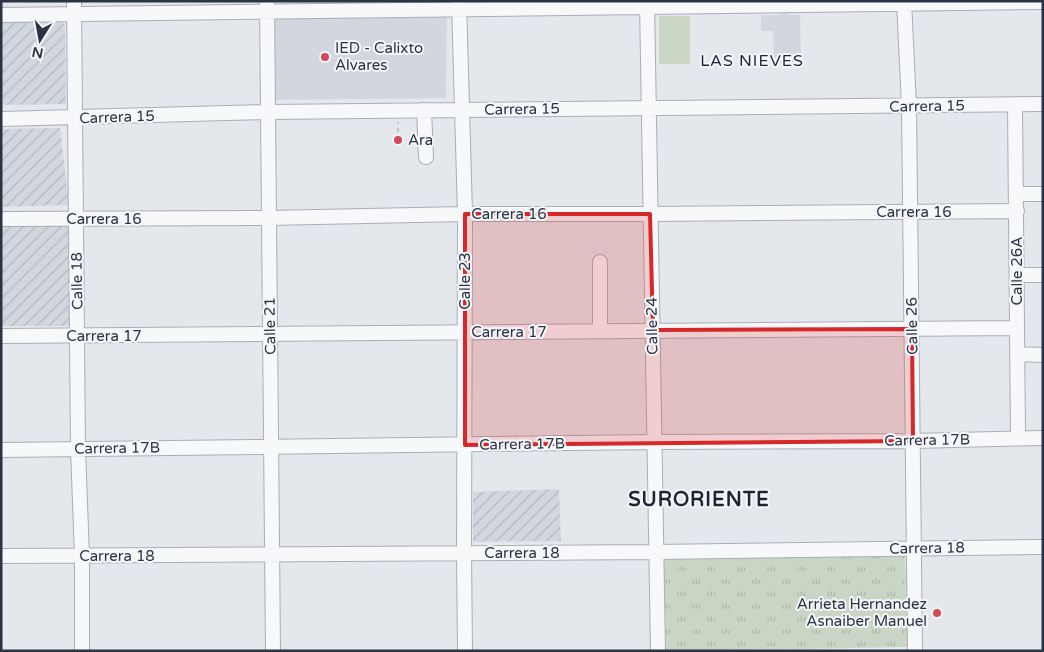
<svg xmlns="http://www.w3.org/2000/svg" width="1044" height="652" font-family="'Varela Round',sans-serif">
<defs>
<pattern id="industrial-furrows" width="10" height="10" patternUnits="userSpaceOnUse" patternTransform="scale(1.25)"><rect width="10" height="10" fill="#d2d6de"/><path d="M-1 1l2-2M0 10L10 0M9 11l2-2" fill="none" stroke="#b4b8c0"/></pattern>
<pattern id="grass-tufts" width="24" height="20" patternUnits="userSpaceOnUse" patternTransform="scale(1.25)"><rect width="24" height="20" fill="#c9d6c5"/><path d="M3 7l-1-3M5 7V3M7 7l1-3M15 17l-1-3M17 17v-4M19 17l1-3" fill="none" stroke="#adb8ab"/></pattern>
</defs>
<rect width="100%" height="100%" fill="#e4e7ec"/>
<path fill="#d2d6de" d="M781,8H789V15H800L801,63H774L773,31H761V15H781Z
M447,14L446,98L274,100L273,15Z"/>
<path fill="url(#industrial-furrows)" d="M56,17L65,25L66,104L1,105V19Z
M60,128L69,205L1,207V129Z
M69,225V326H1V226Z
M559,489L561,541L473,542V492Z"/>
<path fill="url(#grass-tufts)" d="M905,554L907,647L666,651L664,558Z"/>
<path fill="#c9d6c5" d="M659,16H690V64H659Z"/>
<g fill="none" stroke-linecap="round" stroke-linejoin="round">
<g stroke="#a9aeb7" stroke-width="16">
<path id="minor" d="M74,1L78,449L82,556V651
M267,1L273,651
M647,1L658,651
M904,1L909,106L915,651
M459,2L465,214L464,553L465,651
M1,15L1043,2
M1015,105L1018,438
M424,110L426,157
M1,119L268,112L1043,104
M1017,194H1043
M1,219L268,218L465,214H650L1017,211
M1017,275H1043
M600,331V262
M1,336L1016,328
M1017,354L1043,355
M1,450L655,442L913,441L1043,438
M1,556L655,552L1043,547"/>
</g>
<path stroke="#c2c5cb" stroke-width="2" stroke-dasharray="4 4" stroke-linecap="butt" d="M398,132V122"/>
<use href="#minor" stroke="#f7f8fa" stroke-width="14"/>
</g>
<path fill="#d62828" fill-opacity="0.2" stroke="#d62828" stroke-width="4" stroke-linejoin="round" d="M465,214H650L653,330L912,329L913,441L465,445Z"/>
<g fill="#d1495b" stroke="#f4f6f9" stroke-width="2">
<circle cx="325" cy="57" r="5"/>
<circle cx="398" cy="140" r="5"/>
<circle cx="937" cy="613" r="5"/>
</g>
<g text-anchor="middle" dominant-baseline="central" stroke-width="4" stroke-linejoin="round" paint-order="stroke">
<g font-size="15" fill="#2b3445" stroke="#f4f6f9" text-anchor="start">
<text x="335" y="48">IED - Calixto<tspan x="335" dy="17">Alvares</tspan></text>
<text x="408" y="140">Ara</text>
<text x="927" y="604" text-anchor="end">Arrieta Hernandez<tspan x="927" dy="17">Asnaiber Manuel</tspan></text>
</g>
<g font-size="15" fill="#2b3445" stroke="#f4f6f9">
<text transform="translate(927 106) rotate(-1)">Carrera 15</text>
<text transform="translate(522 109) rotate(-1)">Carrera 15</text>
<text transform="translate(117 117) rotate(-2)">Carrera 15</text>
<text x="914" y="212">Carrera 16</text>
<text x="509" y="214">Carrera 16</text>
<text x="104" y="219">Carrera 16</text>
<text transform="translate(1017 271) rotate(-90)">Calle 26A</text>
<text transform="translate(77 281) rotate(-91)">Calle 18</text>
<text transform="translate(465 281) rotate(-90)">Calle 23</text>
<text transform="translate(270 326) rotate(-91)">Calle 21</text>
<text transform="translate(652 326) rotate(-91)">Calle 24</text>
<text transform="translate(912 326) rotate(-91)">Calle 26</text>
<text x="509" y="332">Carrera 17</text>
<text x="104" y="336">Carrera 17</text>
<text transform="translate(927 440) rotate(-1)">Carrera 17B</text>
<text transform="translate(522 444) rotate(-1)">Carrera 17B</text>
<text transform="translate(117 448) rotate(-1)">Carrera 17B</text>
<text transform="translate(927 548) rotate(-1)">Carrera 18</text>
<text x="522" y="553">Carrera 18</text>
<text x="117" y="556">Carrera 18</text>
</g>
<g font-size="16" letter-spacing="1" fill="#1d2536" stroke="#f4f6f9">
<text x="752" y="61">LAS NIEVES</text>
</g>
<g font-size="20" font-weight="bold" letter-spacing="1" fill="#1d2536" stroke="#f4f6f9">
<text x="699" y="500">SURORIENTE</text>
</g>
</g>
<rect width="1044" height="652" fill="none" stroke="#2b3445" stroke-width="5"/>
<g transform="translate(40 40) rotate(191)" stroke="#f4f6f9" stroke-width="4" paint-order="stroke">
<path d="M0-4L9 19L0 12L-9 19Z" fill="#2b3445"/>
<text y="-8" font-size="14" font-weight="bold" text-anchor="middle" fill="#2b3445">N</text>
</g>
</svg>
